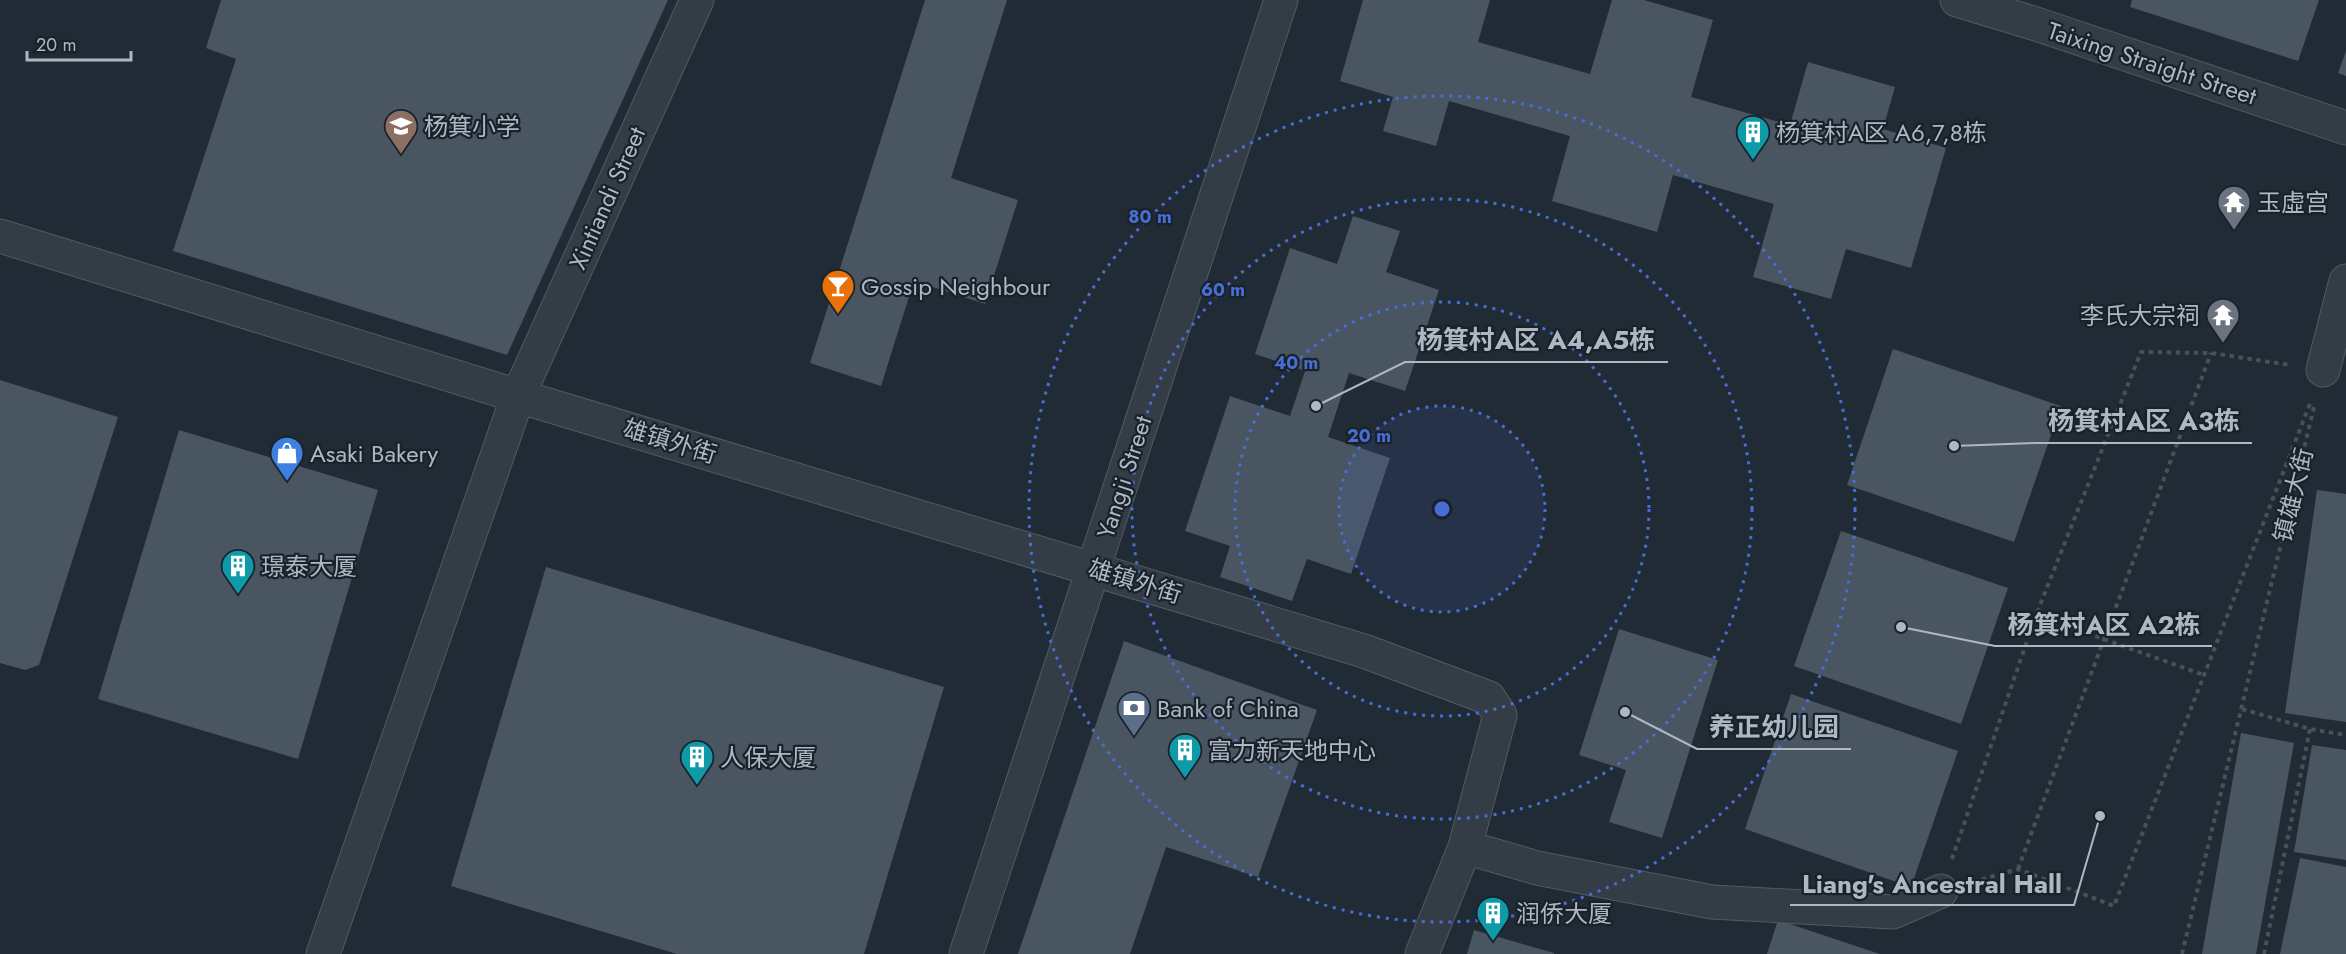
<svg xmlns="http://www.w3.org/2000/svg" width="2346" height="954" font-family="Jost,'Noto Sans SC',sans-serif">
<rect width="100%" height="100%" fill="#202b35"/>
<path fill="#495561" d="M221,0H668L507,355L173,251L236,59L206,48Z
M925,0H1007L951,178L1018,200L985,304L914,281L881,386L810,363Z
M1363,0H1490L1478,42L1590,74L1612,0H1644L1713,20L1691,97L1790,125L1808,62L1895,87L1883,129L1946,148L1911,268L1846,249L1831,299L1753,277L1774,204L1673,175L1657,232L1552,201L1570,136L1449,101L1436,146L1383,131L1393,97L1340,81Z
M2132,0H2319L2298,61L2130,7Z
M2346,51V76L2338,73Z
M1353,216L1400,231L1386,272L1439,290L1405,391L1349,373L1328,437L1390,458L1351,574L1307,559L1292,601L1220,577L1230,546L1185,531L1230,396L1290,416L1305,371L1255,354L1290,248L1337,264Z
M1893,349L2061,406L2014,542L1847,485Z
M0,380L118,417L39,665L25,670L0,663Z
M179,430L378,490L298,759L98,699Z
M2317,490L2346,494V722L2285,713Z
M1841,531L2008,588L1961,724L1794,666Z
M546,567L944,687L864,954H677L451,886Z
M1619,629L1718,660L1662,838L1609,822L1626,770L1579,755Z
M1124,641L1317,710L1258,877L1166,847L1130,954H1018Z
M1791,694L1958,751L1911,887L1745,829Z
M2241,733L2294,743L2256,954H2202Z
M2312,745L2346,750V860L2294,852Z
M2300,858L2346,867V954H2280Z
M1778,920L1880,954H1767Z
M1474,930L1554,953V954H1467Z"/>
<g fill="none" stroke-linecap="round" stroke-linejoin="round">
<g stroke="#515b64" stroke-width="35">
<path id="minor" d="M1957,0L2036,24L2346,128
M0,236L518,396L1364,651L1489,698L1500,715L1465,847L1422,954
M2323,370L2346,281
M1465,847L1537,868L1712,902L1893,912L1941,891
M323,954L518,396L697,0
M966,954L1281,0"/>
</g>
<path stroke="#425556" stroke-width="4" stroke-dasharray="4.5 4.5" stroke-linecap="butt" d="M2036,615L2204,675
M2242,709L2310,729L2346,735
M1952,859L2036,615L2141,352L2211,353L2290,365
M2018,869L2211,353
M1973,882L2018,869L2114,906L2311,401
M2182,954L2315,403
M2264,954L2310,729"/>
<use href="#minor" stroke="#343d46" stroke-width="33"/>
</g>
<circle cx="1442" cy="509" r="103" fill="#486ed2" fill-opacity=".12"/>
<g fill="none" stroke="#486ed2" stroke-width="3" stroke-dasharray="3 6">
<circle cx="1442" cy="509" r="103"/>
<circle cx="1442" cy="509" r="207"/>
<circle cx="1442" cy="509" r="310"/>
<circle cx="1442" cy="509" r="413"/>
</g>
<defs>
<g id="school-pin" transform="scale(1.725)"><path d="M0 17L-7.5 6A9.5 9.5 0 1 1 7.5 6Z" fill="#8d6e63" stroke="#19222b"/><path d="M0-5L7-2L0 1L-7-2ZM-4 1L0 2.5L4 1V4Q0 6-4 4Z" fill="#fff"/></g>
<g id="building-pin" transform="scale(1.725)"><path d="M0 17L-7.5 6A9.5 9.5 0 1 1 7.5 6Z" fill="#0f9aa8" stroke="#19222b"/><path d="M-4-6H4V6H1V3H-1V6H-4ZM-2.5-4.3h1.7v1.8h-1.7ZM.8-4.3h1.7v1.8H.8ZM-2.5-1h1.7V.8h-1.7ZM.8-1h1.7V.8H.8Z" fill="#fff"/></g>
<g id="temple-pin" transform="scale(1.725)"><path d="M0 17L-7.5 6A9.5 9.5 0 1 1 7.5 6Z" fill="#6b7280" stroke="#19222b"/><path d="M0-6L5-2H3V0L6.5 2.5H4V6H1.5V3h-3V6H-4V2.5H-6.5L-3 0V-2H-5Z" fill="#fff"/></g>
<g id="bar-pin" transform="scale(1.725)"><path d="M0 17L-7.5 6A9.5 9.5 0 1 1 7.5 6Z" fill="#e8710a" stroke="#19222b"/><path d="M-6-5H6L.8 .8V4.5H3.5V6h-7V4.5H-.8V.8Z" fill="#fff"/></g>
<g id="shop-pin" transform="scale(1.725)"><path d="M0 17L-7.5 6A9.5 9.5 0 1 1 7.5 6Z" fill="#3f7fe0" stroke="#19222b"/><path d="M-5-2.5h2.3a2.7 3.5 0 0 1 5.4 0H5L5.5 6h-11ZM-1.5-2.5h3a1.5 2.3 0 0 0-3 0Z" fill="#fff"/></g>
<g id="bank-pin" transform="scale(1.725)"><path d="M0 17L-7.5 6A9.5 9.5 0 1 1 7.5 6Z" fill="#5c6f8a" stroke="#19222b"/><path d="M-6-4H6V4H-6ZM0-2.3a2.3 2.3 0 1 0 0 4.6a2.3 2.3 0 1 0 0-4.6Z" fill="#fff"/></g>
</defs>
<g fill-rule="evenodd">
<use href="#school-pin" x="401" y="126"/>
<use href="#building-pin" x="1753" y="132"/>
<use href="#temple-pin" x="2234" y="202"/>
<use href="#bar-pin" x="838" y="286"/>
<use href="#temple-pin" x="2223" y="315"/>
<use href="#shop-pin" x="287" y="453"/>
<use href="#building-pin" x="238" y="566"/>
<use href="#bank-pin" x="1134" y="708"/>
<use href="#building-pin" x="1185" y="750"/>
<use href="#building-pin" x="697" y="757"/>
<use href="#building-pin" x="1493" y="913"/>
</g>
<g text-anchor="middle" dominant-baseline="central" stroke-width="4.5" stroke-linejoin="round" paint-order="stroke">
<g font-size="24" fill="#aeb8c3" stroke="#19222b">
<text transform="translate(2152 63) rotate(18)">Taixing Straight Street</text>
<text transform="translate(607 198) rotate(-66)">Xintiandi Street</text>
<text transform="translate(670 441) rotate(17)">雄镇外街</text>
<text transform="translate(1124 477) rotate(-72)">Yangji Street</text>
<text transform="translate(2293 495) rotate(-76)">镇雄大街</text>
<text transform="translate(1135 581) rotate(17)">雄镇外街</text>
</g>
<g font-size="24" fill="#aeb8c3" stroke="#19222b" text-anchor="start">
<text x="424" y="126">杨箕小学</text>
<text x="1776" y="132">杨箕村A区 A6,7,8栋</text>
<text x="2257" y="202">玉虛宫</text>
<text x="861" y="286">Gossip Neighbour</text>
<text x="2200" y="315" text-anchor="end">李氏大宗祠</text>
<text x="310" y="453">Asaki Bakery</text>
<text x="261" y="566">璟泰大厦</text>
<text x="1157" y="708">Bank of China</text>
<text x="1208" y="750">富力新天地中心</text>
<text x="720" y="757">人保大厦</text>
<text x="1516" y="913">润侨大厦</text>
</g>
</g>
<circle cx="1442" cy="509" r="9" fill="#486ed2" stroke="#19222b" stroke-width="3"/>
<g font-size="18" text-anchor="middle" font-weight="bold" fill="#486ed2" stroke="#19222b" stroke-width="4.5" stroke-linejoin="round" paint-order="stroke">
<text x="1150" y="223">80 m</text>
<text x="1223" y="296">60 m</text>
<text x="1296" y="369">40 m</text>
<text x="1369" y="442">20 m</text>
</g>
<path fill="none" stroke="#aeb8c3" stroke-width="2" d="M1316 406L1405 362H1668M1954 446L2036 443H2252M1901 627L1995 646H2212M1625 712L1697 749H1851M2100 816L2074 905H1790"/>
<g fill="#aeb8c3" stroke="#19222b" stroke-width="2">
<circle cx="1316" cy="406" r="6"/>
<circle cx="1954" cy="446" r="6"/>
<circle cx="1901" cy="627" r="6"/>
<circle cx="1625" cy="712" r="6"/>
<circle cx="2100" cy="816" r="6"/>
</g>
<g font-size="26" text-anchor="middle" font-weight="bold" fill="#aeb8c3" stroke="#19222b" stroke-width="4.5" stroke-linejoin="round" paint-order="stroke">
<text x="1536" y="349">杨箕村A区 A4,A5栋</text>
<text x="2144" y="430">杨箕村A区 A3栋</text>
<text x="2104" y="634">杨箕村A区 A2栋</text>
<text x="1774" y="736">养正幼儿园</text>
<text x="1932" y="893">Liang's Ancestral Hall</text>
</g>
<path d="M27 51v9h104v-9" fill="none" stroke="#aeb8c3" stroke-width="3"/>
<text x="36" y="51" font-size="18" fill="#aeb8c3" stroke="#19222b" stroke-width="4.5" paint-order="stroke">20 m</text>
</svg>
